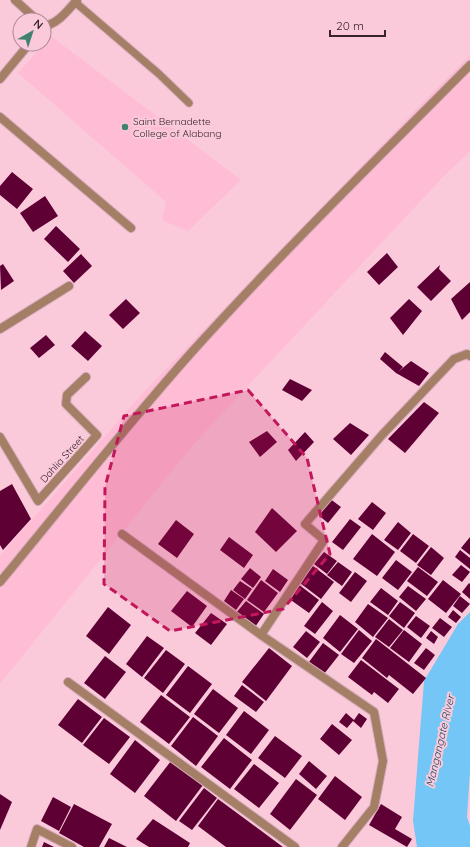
<svg xmlns="http://www.w3.org/2000/svg" width="470" height="847" font-family="Quicksand,sans-serif">
<rect width="100%" height="100%" fill="#facadb"/>
<path fill="#ffbdd5" d="M51,36L241,180L188,231L162,220L166,202L18,73Z
M470,55V151L443,177L192,446L0,684V556L143,393L425,100Z"/>
<path fill="#73c6f6" d="M470,612V772L467,817L470,826V847H417L413,821L424,681L458,624Z"/>
<path fill="#5f0035" d="M12,172L33,189L17,209L0,195V186Z
M45,196L58,216L33,232L20,213Z
M56,226L80,249L68,262L44,239Z
M387,253L398,267L379,285L367,272Z
M81,254L92,266L74,283L63,271Z
M3,264L14,281L1,290L0,266Z
M440,265L439,269L451,281L431,301L417,287Z
M470,282V312L462,320L451,299Z
M126,299L140,313L123,329L109,315Z
M409,299L422,311L403,335L390,318Z
M85,331L102,346L88,361L71,346Z
M46,335L55,345L39,358L30,348Z
M385,352L403,367L398,372L411,361L429,373L419,386L396,373L380,359Z
M290,379L312,390L302,401L282,390Z
M424,402L439,413L405,453L388,439Z
M350,423L369,435L351,455L333,439Z
M267,431L277,442L260,457L249,442Z
M305,432L314,442L296,461L288,450Z
M12,484L31,519L3,550L0,545V491Z
M329,498L341,507L328,523L317,514Z
M372,502L386,513L373,530L358,519Z
M272,508L297,531L276,552L255,532Z
M350,519L361,527L343,550L332,542Z
M176,520L194,534L177,558L158,544Z
M398,522L411,533L398,550L384,540Z
M372,534L395,552L377,576L353,559Z
M413,534L429,546L416,563L400,551Z
M229,537L253,555L244,568L220,550Z
M470,537V555L461,548Z
M431,547L444,558L431,575L417,565Z
M460,550L470,558V569L455,557Z
M324,552L337,561L327,574L314,564Z
M396,560L412,572L398,590L382,578Z
M338,562L352,572L342,586L327,575Z
M461,565L470,572L462,582L452,575Z
M313,566L334,582L321,599L300,583Z
M418,567L438,582L427,596L407,581Z
M250,568L261,577L253,588L241,579Z
M273,569L288,580L280,592L265,581Z
M355,572L367,581L351,602L339,593Z
M261,580L278,593L264,612L247,600Z
M443,580L461,594L446,613L428,599Z
M240,581L252,589L245,599L233,590Z
M469,583L470,584V599L462,592Z
M298,584L319,600L309,613L288,598Z
M408,586L426,599L416,611L399,597Z
M381,588L398,601L388,615L370,602Z
M231,590L244,599L236,610L224,601Z
M187,591L207,606L192,627L171,611Z
M460,596L470,604L462,613L453,606Z
M246,601L264,614L255,627L236,613Z
M322,602L333,611L315,634L304,626Z
M400,602L415,613L404,628L389,616Z
M368,604L388,618L373,637L355,622Z
M108,607L131,625L109,654L86,636Z
M453,610L461,617L456,623L448,617Z
M211,613L227,624L211,645L195,633Z
M340,615L358,629L340,652L323,638Z
M416,616L430,626L421,638L407,627Z
M440,618L452,627L444,637L432,628Z
M389,619L403,630L389,647L375,637Z
M359,630L372,641L354,663L341,654Z
M404,630L422,644L409,662L390,648Z
M306,631L320,642L307,658L293,647Z
M431,631L438,637L434,644L426,638Z
M147,636L164,648L142,677L126,664Z
M376,639L426,678L413,694L389,675L387,678L362,658Z
M323,643L339,655L324,674L309,662Z
M269,648L292,666L266,701L242,682Z
M426,648L435,655L424,670L414,663Z
M166,650L185,664L163,693L144,678Z
M105,656L126,672L105,699L84,683Z
M361,660L399,689L388,703L374,692L372,695L348,677Z
M188,666L212,684L190,713L166,695Z
M242,685L264,702L256,712L234,696Z
M213,689L238,708L219,733L194,714Z
M161,695L190,717L169,744L140,722Z
M78,699L102,717L82,743L58,725Z
M244,711L269,730L251,754L226,735Z
M346,713L354,720L359,713L367,719L361,728L353,721L347,728L339,722Z
M193,717L218,736L196,766L171,746Z
M104,718L130,737L109,764L83,745Z
M332,724L352,740L339,755L320,739Z
M275,736L302,756L285,778L258,758Z
M224,738L252,760L230,789L201,767Z
M135,740L160,760L135,793L110,774Z
M171,761L203,785L176,821L144,796Z
M309,761L327,776L316,789L299,774Z
M254,764L279,783L259,808L234,789Z
M335,776L362,797L345,820L318,799Z
M296,779L317,795L290,830L270,814Z
M204,788L217,798L192,830L179,821Z
M0,794L12,802L0,830Z
M53,797L71,807L59,831L41,821Z
M218,799L283,847H226L198,826Z
M74,804L112,824L99,847H84L59,833Z
M381,804L402,817L395,829L412,839L407,847L369,825Z
M153,819L190,843L188,847H149L136,839Z
M109,838L127,847H104Z
M44,842L54,847H42Z"/>
<g fill="none" stroke-linecap="round" stroke-linejoin="round">
<g stroke="#d3a9b8" stroke-width="9">
<path id="service" d="M75,2L159,74L189,103"/>
</g>
<g stroke="#d3a9b8" stroke-width="10">
<path id="minor" d="M15,0L37,20
M44,26C58,24 68,10 77,0
M0,79L29,44
M0,117L131,228
M0,329L69,286
M0,437L38,501L97,435L66,404L67,395L86,377
M122,534L261,635L374,712L383,761L374,807L342,847
M0,582C63,506 125,427 191,353C280,254 376,160 470,65
M261,635L324,540L305,524L382,435L454,359L467,354L470,356
M68,682L295,847
M31,847L37,829L72,847"/>
</g>
<use href="#service" stroke="#a47e65" stroke-width="7"/>
<use href="#minor" stroke="#a47e65" stroke-width="8"/>
</g>
<path fill="#c2185b" fill-opacity="0.2" stroke="#c2185b" stroke-width="3" stroke-dasharray="8 5" stroke-linejoin="round" d="M248,390L307,458L330,554L283,609L170,631L104,584L105,487L124,416Z"/>
<circle fill="#408171" stroke="#facadb" stroke-width="1.5" cx="125" cy="127" r="4"/>
<g text-anchor="middle" dominant-baseline="central" stroke-width="4" stroke-linejoin="round" paint-order="stroke">
<g font-size="10" fill="#39232b" stroke="#facadb" text-anchor="start">
<text x="133" y="121">Saint Bernadette<tspan x="133" dy="12">College of Alabang</tspan></text>
</g>
<g font-size="10" fill="#39232b" stroke="#facadb">
<text transform="translate(62 459) rotate(-48)">Dahlia Street</text>
</g>
<g font-size="11" font-style="italic" fill="#1b4962" stroke="#facadb">
<text transform="translate(440 741) rotate(-77)">Mangangate River</text>
</g>
</g>
<g transform="translate(32 32) rotate(39)"><circle r="19" fill="#facadb" stroke="#ad8795"/>
<path d="M0-3L7 15L0 10L-7 15Z" fill="#408171"/>
<text y="-6" font-size="11" font-weight="bold" text-anchor="middle" fill="#39232b">N</text>
</g>
<path d="M330 30v6h55v-6" fill="none" stroke="#39232b" stroke-width="2"/>
<text x="336" y="30" font-size="12" fill="#39232b" stroke="#facadb" stroke-width="3" paint-order="stroke">20 m</text>
</svg>
